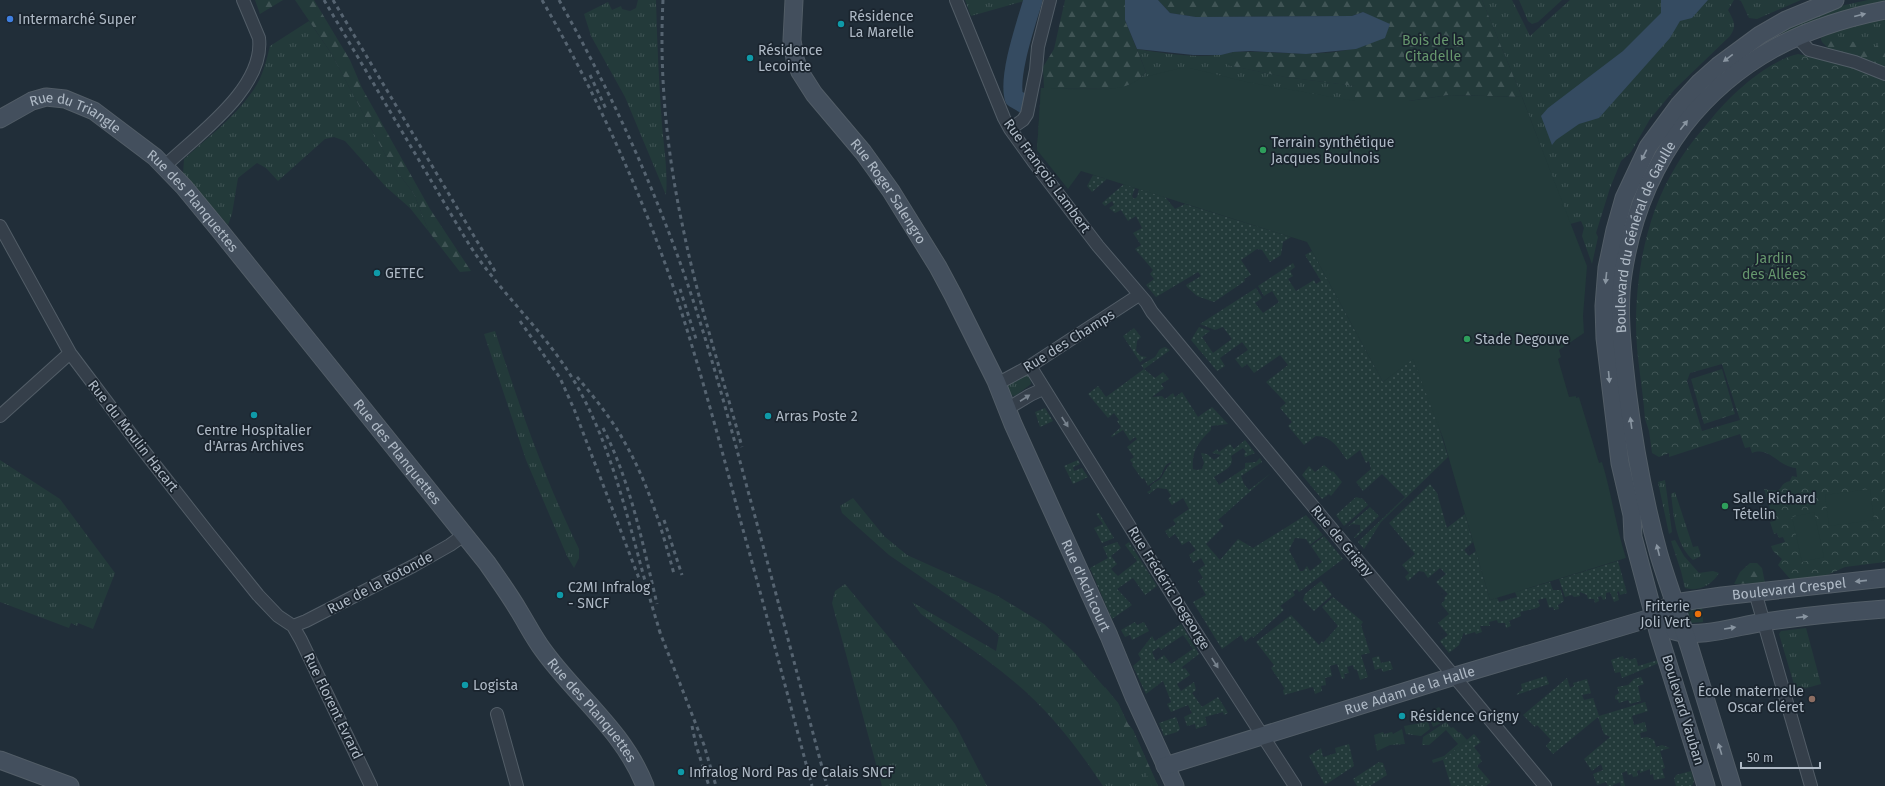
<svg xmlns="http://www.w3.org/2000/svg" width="1885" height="786" font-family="'Fira Sans',sans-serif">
<defs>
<pattern id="grass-tufts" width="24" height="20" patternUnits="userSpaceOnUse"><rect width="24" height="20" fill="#233a3a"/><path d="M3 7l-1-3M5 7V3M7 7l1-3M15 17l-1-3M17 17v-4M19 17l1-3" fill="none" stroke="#405455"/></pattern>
<pattern id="forest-firs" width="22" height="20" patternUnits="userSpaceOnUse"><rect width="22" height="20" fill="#233a3a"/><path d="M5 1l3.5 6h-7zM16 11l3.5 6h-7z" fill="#405455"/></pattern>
<pattern id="wetland-marsh" width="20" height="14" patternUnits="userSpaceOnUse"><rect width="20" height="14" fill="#233a3a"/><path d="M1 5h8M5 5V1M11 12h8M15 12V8" fill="none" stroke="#405455"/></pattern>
<pattern id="park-crowns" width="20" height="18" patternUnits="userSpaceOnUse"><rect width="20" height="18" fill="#233a3a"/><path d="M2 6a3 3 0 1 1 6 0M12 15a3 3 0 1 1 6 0" fill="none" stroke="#405455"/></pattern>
<pattern id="garden-dots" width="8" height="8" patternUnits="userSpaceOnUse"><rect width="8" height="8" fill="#233a3a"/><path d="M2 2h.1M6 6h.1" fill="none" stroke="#405455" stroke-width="1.8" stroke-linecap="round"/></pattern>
</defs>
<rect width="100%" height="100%" fill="#212e39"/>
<path fill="url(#grass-tufts)" d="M638,0H656C657,42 659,84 662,125C664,149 668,171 666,195L625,97L591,36L584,14L608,2L612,10L621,6L622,9L630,11L636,8Z
M965,0H1028L971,16Z
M1482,0H1512L1530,36L1570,0H1734L1728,10C1734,21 1737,26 1730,36L1675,89L1650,119L1631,152L1621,161L1610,188L1596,233L1598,237L1592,264L1582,236L1584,228L1581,221L1570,224L1522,97Z
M1519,0H1562L1538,22L1532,24L1528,21Z
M1739,0H1801L1757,19L1749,18L1741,1Z
M1868,0H1885V3L1786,34H1782L1781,31L1831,8Z
M1885,19V67L1822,42L1821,38L1835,31Z
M309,21L331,53L387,158L414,194L429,232L410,208L386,187L345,141L334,137L325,139L278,181L266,168L257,163L238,178L232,214L228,225L183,174L184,159C207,138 234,118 252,92C262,79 266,62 270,46Z
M1137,49C1168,54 1203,60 1233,52L1228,65L1285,77L1356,86L1355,101H1365L1037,150L1041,88L1118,89L1135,83L1146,72Z
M495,331C519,405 544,478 579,549V558L574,568L567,556L526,460L484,334Z
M1027,374L1030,376L1031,384L1015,396L1010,395L1005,388L1008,383Z
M0,460L60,499L115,573L93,629L78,623L77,626L71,623L69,628L0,602Z
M1665,480L1672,532L1669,534L1658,482Z
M1675,492L1693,547L1698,546L1701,556L1693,560C1675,544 1674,516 1671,494Z
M853,498L884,536L907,555L996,595L1044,624L1075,653L1118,703L1128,724L1133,730L1158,786H1103C1077,747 1049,710 1012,680C984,656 951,636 921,614L912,602L996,651L999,635L962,605L889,555L842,513L840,506Z
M1675,540L1684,556L1699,573L1713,571L1719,573C1712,585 1699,592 1685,588L1681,571L1671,541Z
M845,584L906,658L955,724L987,786H882L832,603L835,591Z
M1702,605L1703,622L1692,623L1689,621L1687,611L1692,608Z
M1806,628L1821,684L1796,691L1779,634L1781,631Z
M1439,707L1448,717L1446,718L1447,720L1433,727L1429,716L1435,711V709Z
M1427,717L1430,729L1421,736L1406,734L1404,726L1421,723V720Z
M1446,722L1451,728L1453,727L1459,733L1460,732L1467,740L1443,760L1433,763L1432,760L1444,756L1458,744L1446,730L1429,745H1422L1423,737Z
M1402,729L1405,744L1390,745L1377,751L1374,735L1383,732L1384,734L1392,732L1393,734Z"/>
<path fill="url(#forest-firs)" d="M255,0H283L260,14Z
M295,0H314L350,60L362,88L430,209L471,271L460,272L429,232L414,194L387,158L331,53Z
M1065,0H1125V20L1146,72L1135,83L1118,89L1044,88L1043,67L1054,49Z
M1158,0H1482L1522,97L1449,95L1409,101H1355V86L1285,77L1227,65L1233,52C1278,50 1327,61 1370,43L1373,17L1363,12L1352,16L1196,17L1170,13Z
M1835,31L1841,39L1859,43L1870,50L1882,42L1885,38V67L1858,57L1829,49L1822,42L1821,38Z
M1750,563H1757L1762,568L1765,583L1734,584L1740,572Z
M1105,687L1118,703L1128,724L1133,730L1158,786H1152L1117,712L1104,696Z"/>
<path fill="url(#wetland-marsh)" d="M1030,0H1039L1023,58L1017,87L1020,95L1029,99L1027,110C1015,107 1010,102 1003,92Z"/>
<path fill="url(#park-crowns)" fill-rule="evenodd" d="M1798,54L1828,60L1885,78V562L1845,567L1825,576L1791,580L1778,565L1782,559L1773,551L1771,546L1785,542L1783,537L1779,538L1777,533L1774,534L1770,522L1774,521L1764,489C1788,494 1775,485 1790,481L1792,476L1797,477L1796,468C1778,467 1770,446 1752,453L1750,447L1745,448L1740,434L1669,457V453L1659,457L1652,453L1649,431L1645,419C1643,388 1636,356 1636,325C1636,271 1647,213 1676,166C1686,149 1699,133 1712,118C1731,94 1768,61 1798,54ZM1722,364L1740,420L1702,431L1687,381L1690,373Z
M1722,369L1735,414L1704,424L1691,379Z"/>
<path fill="url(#garden-dots)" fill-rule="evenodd" d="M1093,175L1107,179L1092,192L1087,186Z
M1124,184L1135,188L1132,196L1134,199L1137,197L1139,189L1165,197L1175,209L1185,204L1291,237L1283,242L1281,255L1270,262L1262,250L1257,249L1241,260L1251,275L1244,279L1245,281L1214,302L1197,296L1187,287L1186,285L1201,276L1198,272L1156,297L1146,285L1154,279L1150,274L1153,270L1135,249L1141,245L1133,233L1142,228L1136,216L1128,221L1121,210L1115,213L1109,208L1114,205L1112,201L1105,206L1102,203Z
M1312,251L1383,382L1413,358L1435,414L1448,457L1381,522L1364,549L1358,542L1405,497L1382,474L1363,491L1356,482L1371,469L1369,461L1366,463L1360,450L1347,460C1338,448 1332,436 1316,436L1304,445L1288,426L1292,422L1280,408L1286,403L1266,382L1288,365L1280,355L1254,373L1247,364L1242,368L1235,359L1248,350L1242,342L1220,358L1225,366L1217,371L1191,340L1199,327L1210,331L1202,337L1213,353L1232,339L1223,327L1215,330L1200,324L1256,288L1262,298L1255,303L1263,313L1279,302L1272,291L1264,296L1258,286L1293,263L1295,267L1290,271L1293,276L1288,279L1296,291L1314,280L1316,284L1321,281L1305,255Z
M1134,328L1141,337L1137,341L1136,351L1141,356L1147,357L1140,362L1123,336Z
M1165,347L1170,350L1144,369L1155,378L1163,372L1169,379L1161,384L1164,388L1152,397L1162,396L1165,399L1173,393L1175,397L1182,392L1198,417L1212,407L1228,424L1211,426V430C1199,441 1191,452 1193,469L1197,470L1202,469L1204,463L1201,453L1207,454L1214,460L1221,455L1212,453L1217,449L1219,452L1230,444L1234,449L1245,440L1255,453L1245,457L1244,454L1246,452L1243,448L1231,456C1236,467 1221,472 1214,477L1219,485L1245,468V463L1256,462L1260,458L1262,462L1241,476L1244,484L1249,490L1271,473L1218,520L1224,526L1206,544L1220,560L1238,539L1253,548L1306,515L1323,535L1310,545L1306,539L1295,538L1289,550L1300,571H1303L1307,566L1310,571L1322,562L1311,546L1324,536L1343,559L1299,592L1297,589L1293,592L1295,595L1280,606L1284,610L1253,638L1252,636L1245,642L1241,635L1222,649L1193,602L1206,595L1198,581L1203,578L1198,570L1205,565L1201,558L1193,563L1189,555L1196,550L1189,541L1182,545L1175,534L1169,538L1165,531L1176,524L1173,520L1189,509L1183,498L1172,505L1168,499L1171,496L1167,489L1157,488L1149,494L1147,492L1151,490L1150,487C1153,482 1157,482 1161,478C1164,474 1166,467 1172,462C1163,464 1164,471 1160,477C1158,479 1150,484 1148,486L1144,478L1142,479L1132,465L1133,464L1130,460L1134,457L1127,447L1137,439L1135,437L1130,441L1123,430L1112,437L1111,436L1121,427L1117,421L1119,420L1114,413L1108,418L1088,394L1098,386L1106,397L1144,369L1141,365L1155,357L1160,349Z
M1045,408L1053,421L1040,427L1035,412Z
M1078,460L1080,464L1073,467L1074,471L1082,468L1088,477L1073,484L1064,466Z
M1324,465L1332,472L1333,471L1342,482L1331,496L1329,494L1322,499L1302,475L1309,466L1315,472Z
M1430,484L1437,493L1447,528L1465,514L1473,542L1464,550L1469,556L1476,551L1490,600L1497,598L1499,602L1517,597L1515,592L1550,582L1553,590H1561L1564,601L1558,605L1559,609L1554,610L1553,607L1549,608L1546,598L1538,600L1540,606L1537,608L1520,612L1521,616L1509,621L1511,626L1506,628L1505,623H1498L1497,620L1489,622L1490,626H1480L1482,632L1476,634L1475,632L1465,635L1464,632L1459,645L1449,653L1440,641L1448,635L1438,623L1449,614L1441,604L1445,600L1444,598L1448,594L1436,582L1446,574L1440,568L1428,578L1424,572L1419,571L1408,581L1405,577L1409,573L1402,565L1415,554L1389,523Z
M1356,497L1363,499L1368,505L1344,526L1336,515Z
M1370,507L1379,516L1355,538L1354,537L1360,531V525L1352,524L1346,528Z
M1099,513L1114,538L1102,543L1094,528L1103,524L1096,514Z
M1117,542L1121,548L1111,556L1117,564L1111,569L1118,576L1137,561L1125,545L1129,542L1157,586L1145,595L1133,578L1117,589L1132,605L1112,619L1090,568L1108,558L1103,547Z
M1618,561L1627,593L1620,595L1619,591L1617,592L1619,600L1614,602L1610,592L1606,593V599L1603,600L1601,596L1598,597L1599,601L1595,603L1594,599H1588L1587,595L1580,592V596L1574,597L1572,595L1565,597L1559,579Z
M1321,581L1332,595L1314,611L1303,600L1305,594Z
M1333,597L1363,622L1361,625L1370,653L1361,655L1368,677L1360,680L1357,670L1354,669L1353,665L1347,667L1349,673L1344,674L1345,678L1342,679L1337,664L1330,666L1332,676L1325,678L1326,685L1321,686L1322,691L1315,694L1313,687L1284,695L1283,690L1285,689L1271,668L1274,665L1256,642L1291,615L1319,645L1322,641L1323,643L1338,626L1322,607Z
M1135,622L1137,625L1144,622L1149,631L1132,640L1130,635L1125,637L1121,630Z
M1181,624L1199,654L1182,667L1183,669L1185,668L1190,675L1177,684L1181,691L1194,682L1196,690L1192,693L1202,707L1218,697L1228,713L1224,715L1223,712L1205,717L1207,725L1196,729L1195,724L1187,726L1184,717L1192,713L1188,705L1171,712L1167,704L1171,702L1163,681L1146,694L1133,666L1141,659L1138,654L1152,636L1155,641ZM1183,635L1193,649L1171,664L1164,655L1156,661L1152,652L1159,647L1161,650Z
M1379,656L1381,663L1390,661L1393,669L1383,672L1381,668L1375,670L1372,658Z
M1623,656L1624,659L1628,658L1629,660L1636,658L1638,666L1658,660L1659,663L1622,678L1620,672L1615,673L1611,660Z
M1546,676L1549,684L1516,695L1522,689L1521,684Z
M1641,677L1644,684L1638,686L1641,701L1630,704L1628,700L1619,703L1618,700L1615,699V696L1619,693L1617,687L1628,685L1634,679Z
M1567,678L1570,688L1574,686L1573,683L1587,679L1591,693L1582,695L1584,700L1593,698L1599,716L1645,702L1648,711L1632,716L1634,725L1645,722L1647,731L1640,733L1641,738L1647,737L1654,740L1656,747L1662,745L1670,748L1660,751L1665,768L1662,769L1665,778L1654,780L1653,774L1650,775V769L1640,773V770L1637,771L1638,776L1633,777L1632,774L1628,775L1627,771L1622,773L1625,786H1621L1620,782L1613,785V786H1608L1606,782L1597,785L1593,774L1603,770L1601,764L1592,771L1584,759L1610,737L1604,734L1598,717L1553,754L1546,746L1551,740L1537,725L1535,727L1523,715Z
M1176,717L1180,729L1177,732L1164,736L1159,723Z
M1474,734L1481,742L1474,747L1481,756L1479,757L1482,761L1477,766L1491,782L1486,786H1451L1443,760Z
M1349,744L1354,766L1325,785L1309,756L1321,748L1323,757L1336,753L1335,748Z
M1379,762L1383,763L1387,775L1370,786H1357L1353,779Z
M1691,771L1694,781L1692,786H1676L1674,779L1676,775Z"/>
<path fill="#233a3a" d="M1181,68H1190L1247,82L1355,101H1409L1449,95L1522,97L1587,266L1583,316L1584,333L1559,350L1561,357L1558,359L1569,397L1576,396V398L1579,397L1599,463L1602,462C1612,495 1616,527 1626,558L1490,600L1443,438L1413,359L1383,382L1307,242L1081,171L1068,189L1037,150L1041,88C1067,87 1120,97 1140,78Z
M1870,489L1874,520L1829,526L1825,495Z
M1814,512L1824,557L1802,562L1792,517Z"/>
<path fill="#354b61" d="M1125,0H1158L1170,13L1196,17L1352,16L1363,12L1390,24L1385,38L1356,49L1306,54L1250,51L1233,52L1221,55H1193L1137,49L1125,20Z
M1661,0H1708L1692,18L1680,21L1670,38L1599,118L1579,124L1556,140L1552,145L1541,116L1548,108L1623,51L1661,13Z"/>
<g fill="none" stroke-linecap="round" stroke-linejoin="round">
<path stroke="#354b61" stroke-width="19" d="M1026,105L1014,98C1008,75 1026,24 1033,0"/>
<g stroke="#525d67" stroke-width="14">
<path id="street" d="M956,0L1004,118L1010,129L1033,161L1098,246L1146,302L1152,312L1545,786
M1797,37L1809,50L1855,62L1885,74
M1010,129L1023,120L1027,114L1036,70L1038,47L1050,0
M165,166C197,135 265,88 259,38L243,0
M0,226L70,353L140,446L209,534L258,595L278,616L293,626
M1030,366L1191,625L1295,786
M997,384L1030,366L1139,295
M1007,409L1030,395L1043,389
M0,416L70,353
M1755,592L1811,786
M293,626L306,621L413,566L450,545L464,535
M293,626L301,640L371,786
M497,714L517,786"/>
</g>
<g stroke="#525d67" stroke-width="19">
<g id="secondary">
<path id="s1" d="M794,0L792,40L795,59L800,72L814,94L863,152L891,191L938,267L953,295L996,381L1013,424L1109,636L1134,697L1175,786"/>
<path id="s2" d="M0,119L32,101L46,97L65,99L94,111L155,157L184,187L221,232L487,563C498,579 509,594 519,611C527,624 534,638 543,650C576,696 624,731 645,786"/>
<path id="s3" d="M1665,608L1681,602L1722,596L1885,578"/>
<path d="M1674,631C1699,639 1737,626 1764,622C1804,616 1845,612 1885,609"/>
<path d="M0,760L70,786"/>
<path id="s4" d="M1165,766L1455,676L1654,617"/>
<path d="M1706,786L1659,635L1633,537L1632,515L1620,463L1605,338L1604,306L1607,268L1615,230L1624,198L1648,147L1679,105L1700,82L1718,66L1760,35L1786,20L1835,0"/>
<path id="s5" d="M1732,786C1718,741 1705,697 1691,652C1681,620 1669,588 1659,555C1644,501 1634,446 1627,390C1623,353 1617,312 1623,274C1631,220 1651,169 1684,125C1736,59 1803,26 1885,10"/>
</g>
</g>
<use href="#street" stroke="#353f4a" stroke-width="12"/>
<use href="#secondary" stroke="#434f5d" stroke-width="17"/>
<path stroke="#566471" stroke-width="3" stroke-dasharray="4 4" stroke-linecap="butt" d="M324,0L458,226C465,238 473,251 481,262C512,304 551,340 577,386C620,462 634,552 661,635
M333,0L496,273
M542,0C595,92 640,189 674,289C699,365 720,442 740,519C765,608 788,697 812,786
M559,0C598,69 633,141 662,215C698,304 723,398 748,491C775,589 801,688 827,786
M663,0C659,76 667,154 683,228C698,302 722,374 742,447
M590,75L607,111
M680,289L696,339
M520,321L560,378L574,409L640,581
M577,377C594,397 612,419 625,443C648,483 662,529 674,574
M603,428C631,483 643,545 657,604
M664,520L682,575
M659,630L704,745L716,786
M692,726L696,745L709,786"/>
</g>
<defs><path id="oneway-solid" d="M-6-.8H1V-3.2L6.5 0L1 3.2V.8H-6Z"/></defs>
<g fill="#8995a1">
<use href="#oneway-solid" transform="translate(1860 15) rotate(-14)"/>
<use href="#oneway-solid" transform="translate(1728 58) rotate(143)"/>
<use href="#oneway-solid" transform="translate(1684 125) rotate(-52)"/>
<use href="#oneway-solid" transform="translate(1644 155) rotate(117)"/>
<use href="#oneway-solid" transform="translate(1606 278) rotate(96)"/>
<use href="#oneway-solid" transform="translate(1609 377) rotate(85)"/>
<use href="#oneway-solid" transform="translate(1631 423) rotate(-98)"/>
<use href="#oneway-solid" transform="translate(1658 550) rotate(-104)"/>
<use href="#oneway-solid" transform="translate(1861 581) rotate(174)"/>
<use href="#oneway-solid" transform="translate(1802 617) rotate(-7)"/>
<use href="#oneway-solid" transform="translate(1730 628) rotate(-9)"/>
<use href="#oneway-solid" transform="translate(1720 749) rotate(-107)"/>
</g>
<g fill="#78838e">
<use href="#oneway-solid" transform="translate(1025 398) rotate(-33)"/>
<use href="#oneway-solid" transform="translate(1065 422) rotate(57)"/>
<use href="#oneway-solid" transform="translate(1215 663) rotate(57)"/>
</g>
<circle fill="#3f7fe0" stroke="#1a242e" stroke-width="1.5" cx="10" cy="19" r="4"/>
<g fill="#0f9aa8" stroke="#1a242e" stroke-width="1.5">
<circle cx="841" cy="24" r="4"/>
<circle cx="750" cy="58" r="4"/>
<circle cx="377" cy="273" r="4"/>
<circle cx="254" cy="415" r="4"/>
<circle cx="768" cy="416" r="4"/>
<circle cx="560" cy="595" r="4"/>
<circle cx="465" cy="685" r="4"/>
<circle cx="1402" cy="716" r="4"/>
<circle cx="681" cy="772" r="4"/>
</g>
<g fill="#2e9e5b" stroke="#1a242e" stroke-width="1.5">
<circle cx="1263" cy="150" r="4"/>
<circle cx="1467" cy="339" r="4"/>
<circle cx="1725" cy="506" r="4"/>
</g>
<circle fill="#e8710a" stroke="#1a242e" stroke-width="1.5" cx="1698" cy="614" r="4"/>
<circle fill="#8d6e63" stroke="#1a242e" stroke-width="1.5" cx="1812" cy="699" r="4"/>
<g text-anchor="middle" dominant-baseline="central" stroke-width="3.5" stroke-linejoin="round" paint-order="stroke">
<g font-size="14" fill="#afbac6" stroke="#1a242e" text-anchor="start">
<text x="849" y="16">Résidence<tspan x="849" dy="16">La Marelle</tspan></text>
<text x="18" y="19">Intermarché Super</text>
<text x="758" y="50">Résidence<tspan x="758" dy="16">Lecointe</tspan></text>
<text x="1271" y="142">Terrain synthétique<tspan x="1271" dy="16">Jacques Boulnois</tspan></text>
<text x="385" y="273">GETEC</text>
<text x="1475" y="339">Stade Degouve</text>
<text x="776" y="416">Arras Poste 2</text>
<text x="254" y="430" text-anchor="middle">Centre Hospitalier<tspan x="254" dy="16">d'Arras Archives</tspan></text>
<text x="1733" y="498">Salle Richard<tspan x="1733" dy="16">Tételin</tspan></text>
<text x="568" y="587">C2MI Infralog<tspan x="568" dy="16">- SNCF</tspan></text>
<text x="1690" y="606" text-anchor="end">Friterie<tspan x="1690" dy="16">Joli Vert</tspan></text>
<text x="473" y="685">Logista</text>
<text x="1804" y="691" text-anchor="end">École maternelle<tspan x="1804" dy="16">Oscar Cléret</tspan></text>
<text x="1410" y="716">Résidence Grigny</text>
<text x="689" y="772">Infralog Nord Pas de Calais SNCF</text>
</g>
<g font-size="14" fill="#66976d" stroke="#1a242e">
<text x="1433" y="40">Bois de la<tspan x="1433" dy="16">Citadelle</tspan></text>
<text x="1774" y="258">Jardin<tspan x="1774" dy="16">des Allées</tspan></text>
</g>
<g font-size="14" fill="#afbac6" stroke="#1a242e">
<text stroke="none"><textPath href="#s2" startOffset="84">Rue du Triangle</textPath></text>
<text transform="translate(1047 176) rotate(54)">Rue François Lambert</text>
<text stroke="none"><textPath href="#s1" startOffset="222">Rue Roger Salengro</textPath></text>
<text stroke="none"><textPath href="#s2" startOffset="236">Rue des Planquettes</textPath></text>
<text stroke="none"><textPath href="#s5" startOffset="568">Boulevard du Général de Gaulle</textPath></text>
<text transform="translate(1069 341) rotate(-32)">Rue des Champs</text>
<text transform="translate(133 436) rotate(52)">Rue du Moulin Hacart</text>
<text stroke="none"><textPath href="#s2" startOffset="560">Rue des Planquettes</textPath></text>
<text transform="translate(1342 541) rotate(50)">Rue de Grigny</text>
<text transform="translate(380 583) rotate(-28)">Rue de la Rotonde</text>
<text stroke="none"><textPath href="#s1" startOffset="664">Rue d'Achicourt</textPath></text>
<text transform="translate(1169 588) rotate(58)">Rue Frédéric Degeorge</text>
<text stroke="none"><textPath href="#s3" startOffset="126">Boulevard Crespel</textPath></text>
<text stroke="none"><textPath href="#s4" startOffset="256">Rue Adam de la Halle</textPath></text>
<text transform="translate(333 706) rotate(64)">Rue Florent Evrard</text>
<text transform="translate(1683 710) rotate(73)">Boulevard Vauban</text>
<text stroke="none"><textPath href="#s2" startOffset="884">Rue des Planquettes</textPath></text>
</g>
</g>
<path d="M1741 762v6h79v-6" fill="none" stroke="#afbac6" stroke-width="2"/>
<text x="1747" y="762" font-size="12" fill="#afbac6" stroke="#1a242e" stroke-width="3" paint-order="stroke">50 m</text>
</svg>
